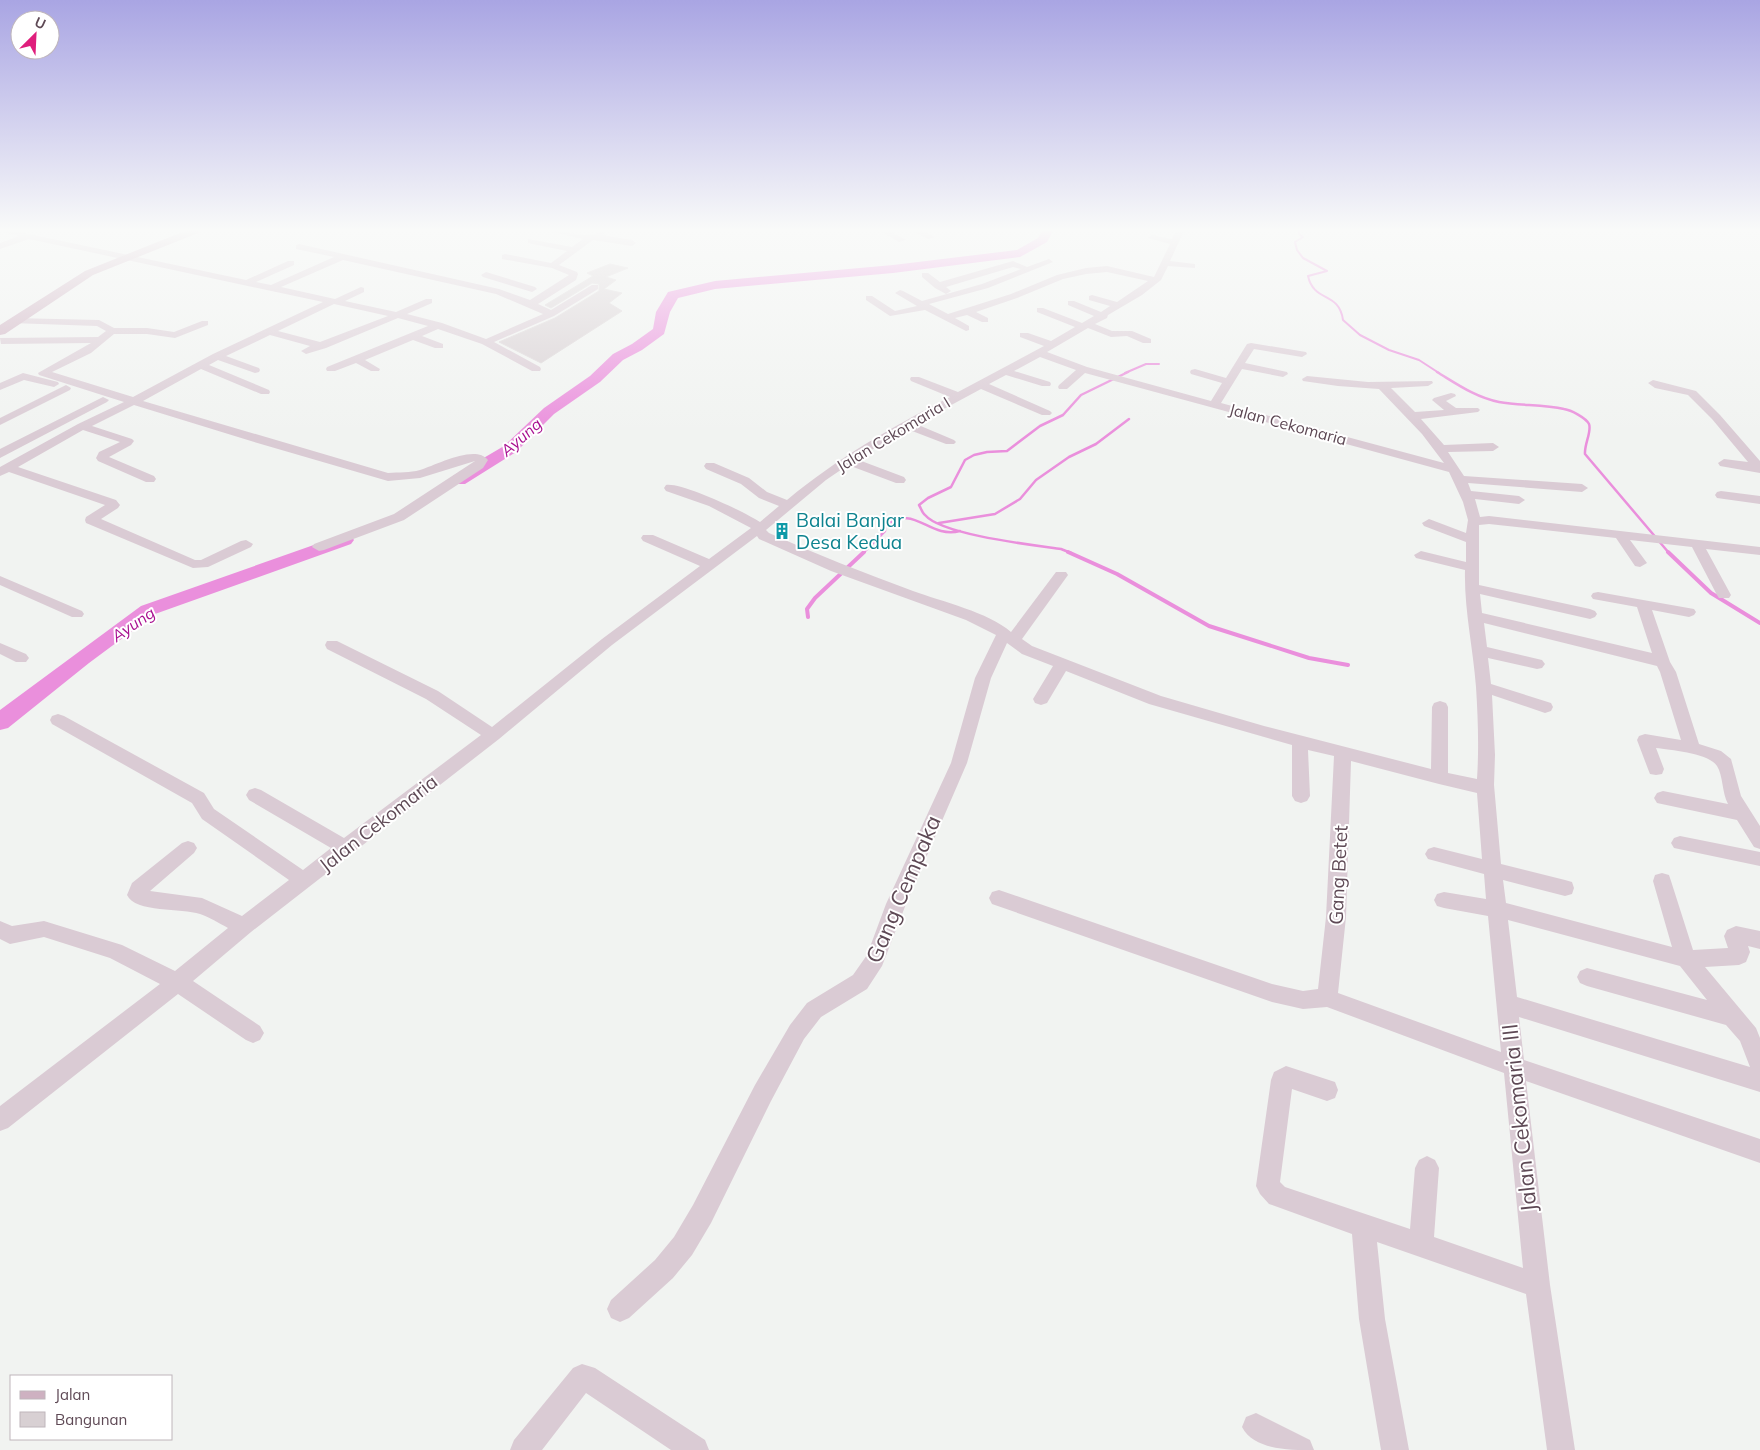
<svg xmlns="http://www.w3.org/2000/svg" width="1760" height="1450" font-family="Mulish,sans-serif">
<rect width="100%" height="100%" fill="#f1f3f1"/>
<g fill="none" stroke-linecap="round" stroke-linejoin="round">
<path stroke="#ea8fdc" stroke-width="2" d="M1299,231V234L1303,237L1295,242L1297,250L1303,258L1327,271L1308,276C1314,303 1339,291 1343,320L1360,335L1389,350L1419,360L1439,373
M1125,373L1146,364H1159"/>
<path stroke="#ea8fdc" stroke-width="2.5" d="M1437,372C1457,384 1475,397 1499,402C1520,406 1543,404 1564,409C1571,410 1586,418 1589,424C1592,431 1584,445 1585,454L1669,553
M939,523L995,514L1020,499L1036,480L1069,457L1096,444L1129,419
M863,553L885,531V526C915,503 928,539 960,531
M1071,553L1061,549C1033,545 942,535 925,515C922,513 921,508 919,505L928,498L951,487L965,460L974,455L987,452L1007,451L1040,426L1063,415L1081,395L1128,372"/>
<path stroke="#ea8fdc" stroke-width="4" d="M1068,552L1117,574L1209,626L1309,658L1348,665
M1668,552L1711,593L1760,623
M808,617L807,609L815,598L864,552"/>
<path fill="#ea8fdc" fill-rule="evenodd" d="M1042,231H1053L1047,242L1020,257L893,273L715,289L678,298L670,312L664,334L642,350L623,360L600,382L554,414L516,452L465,484H453L450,480L453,476L504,446L544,408L590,376L613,354L632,344L653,329L656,312L668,292L715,281L893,265L1017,250L1038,238Z
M345,534L351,536L354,540L351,544L155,614L89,663L8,728L0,730V710L141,606Z"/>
</g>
<path fill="#d8d0d3" stroke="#dcd5d7" d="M610,264L628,268L606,277L616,280L604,289L622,293L609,303L622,311L541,363L499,342L555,318L599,291V284L592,283L551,308L545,305L593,276L587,273Z"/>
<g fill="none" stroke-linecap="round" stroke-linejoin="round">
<path fill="#dacbd4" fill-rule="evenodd" d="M1,231H15L246,280L288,261H294V265L256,282L271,285L334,257L296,249V245L299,244L499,289L530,300L569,275L552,268L502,259V255L505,254L551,263L567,251L528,243V239L572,247L583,239L548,231C562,229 576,236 588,235C595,235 600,231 608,231L602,235L632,240L636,243L632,246L593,240L559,265L577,272L578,274L576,280L538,304L551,310L592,285H598V289L554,316L494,342L540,367L541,369L540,371H532L482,344L438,329L422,336L443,344V348H435L413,340L365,360L380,369L379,371H371L356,363L335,371H327L326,369L327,367L428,326L398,318L326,348L306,354L301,351L310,346L270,335L226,356L259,368L260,370L259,372L255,373L218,360L209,365L269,390L270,392L269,394H261L201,369L143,401L388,473C399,472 410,473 420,470C437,465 475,444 488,460L483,468L404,520L324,550L319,551L312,547L314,544L394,514L475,461L420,478L388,481L251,441L134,405L92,426L132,439L134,441L131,445L109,457L154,476L156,479L154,482H146L98,461L96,458L99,452L120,442L83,430L18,467L116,500L120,505L118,508L101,519L195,560H201L241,541L246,540L253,544L251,547L208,567L193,568L86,523L85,520L86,517L105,505L9,472L0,476V467L78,424L124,402L39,375L38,373L91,343L1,344L0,338L98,337L106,331L97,326L11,323L9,321L14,318L99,320L114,328H147L174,332L202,321H208V325L175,338L147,334H114L91,353L52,372L133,397L213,354L323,302L29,239L0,249V243L19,236ZM343,260L496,294L543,314L486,339L442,323L407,314L432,303V299H426L396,312L345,301L364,292V288L361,287L335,299L281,287ZM334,304L388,316L320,342L278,331Z
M880,231H890L906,240L899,242Z
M912,231H922L935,237L928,239Z
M1176,231H1184L1170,261L1195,264V268L1168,266L1161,280L1142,295L1108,315L1107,318L1095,324L1112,331H1132L1151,339V343H1143L1127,336L1111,337L1088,328L1047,352L1087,367L1211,401L1222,383L1191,374L1190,372L1191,370L1195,369L1226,378L1247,344L1251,343L1306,352L1307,354L1302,357L1254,349L1245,363L1287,372L1288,374L1283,377L1242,369L1221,403L1444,463L1422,434L1379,389L1338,386L1303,381L1302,379L1307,376L1368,382L1432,381L1433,383L1428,386L1391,388L1415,412L1444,410L1432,400L1434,398L1451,393L1455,394L1456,396L1446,401L1456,408H1478L1480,410L1478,412L1421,419L1444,445L1493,443L1499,447L1493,451L1448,452L1464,476L1582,484L1588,488L1582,492L1468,483L1471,491L1519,496L1525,500L1519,504L1475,499L1480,517L1489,516L1760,547V555L1706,549L1731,595L1729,598H1719L1717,595L1692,547L1630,540L1647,563L1640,567L1635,566L1616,538L1489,524L1479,525V585L1590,609L1595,611L1597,614L1595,617L1590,619L1480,594L1482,613L1652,653L1637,607L1593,599L1591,596L1593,593L1598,592L1694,609L1696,612L1694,615L1689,617L1652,610L1670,662L1676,672L1699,744L1721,751L1731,759L1741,796L1760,826V849L1754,847L1737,820L1657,803L1654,798L1657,793L1663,791L1728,804C1722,793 1723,775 1717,766C1709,753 1671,750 1656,748L1664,769L1662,774L1656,775L1650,774L1648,769L1637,740L1639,736L1645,734L1681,740L1660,672L1657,666L1484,623L1487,647L1542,660L1545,664L1542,668L1537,669L1488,658L1491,684L1551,703L1553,707L1551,711L1545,713L1492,695L1495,755L1494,785L1501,864L1565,880L1572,882L1574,888L1572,894L1565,896L1503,880L1506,903L1672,947L1653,881L1655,875L1662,873L1669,875L1671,881L1693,950L1728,948L1724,936L1727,930L1736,926L1760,931V949L1748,946L1750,952L1746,962L1739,965L1705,967L1756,1028L1760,1038V1092L1519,1017L1524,1060L1760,1139V1163L1526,1081L1550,1285L1575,1450H1547L1526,1294L1377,1242L1385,1319L1409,1450H1381L1359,1319L1352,1234L1269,1204L1260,1194L1256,1186L1271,1080L1274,1072L1286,1066L1335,1082L1338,1090L1335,1098L1327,1101L1292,1089L1280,1182L1285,1187L1410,1229L1415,1168L1419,1160L1427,1156L1435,1160L1439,1168L1434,1237L1523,1268L1504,1073L1327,1007L1303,1009L1272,1002L992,904L989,898L992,892L999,890L1272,984L1303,991L1318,989L1326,917L1334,756L1308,750L1310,796L1307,801L1301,803L1295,801L1292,796V745L1149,704L1066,671L1047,703L1041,705L1035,703L1033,699L1053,666L1022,654L1007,643L991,678L967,763L906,904L882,966L867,989L821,1017L804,1039L771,1101L711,1223L692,1255L673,1278L629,1318L620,1322L611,1318L607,1309L611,1300L655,1260L674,1237L693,1205L755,1085L790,1025L807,1003L853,975L867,955L886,904L951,763L975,678L996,635L966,620L831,571L759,539L757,536L612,645L499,739L251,932L193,981L260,1026L264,1033L260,1040L253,1043L246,1040L178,994L8,1128L0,1131V1106L160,984L110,958L44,937L10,944L0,939V921L12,926L44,921L122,945L175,971L228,928C219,923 209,917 200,914C182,908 135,913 127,895L132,883L182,843L188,841L194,843L197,848L194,853L150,891L202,898L242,916L289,880L202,819L192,803L52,724L50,720L52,716L58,714L64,716L204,793L214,809L303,870L331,848L249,800L246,795L249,790L255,788L261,790L344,838L481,735L426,699L327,649L325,645L327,641H337L438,691L492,727L602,639L700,566L643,541L641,538L643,535H653L709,559L751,528L709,506L666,491L664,488L666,485C681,482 745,512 760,522L779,506L759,498L741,484L706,469L704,466L706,463H714L749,478L767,492L787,500C839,457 890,428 950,397L911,381L910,379L911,377H919L958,392L1044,346L1020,337V333H1028L1051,341L1075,327L1037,312V308H1043L1082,323L1094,316L1068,305V301H1074L1101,312L1110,306L1089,300V296L1092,295L1117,302L1148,281L1107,272L1086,274L1063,279L1017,298L976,312L988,318V322H982L967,315L955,318L969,326V330L966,331L925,310L890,316L866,300V296H872L895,311L917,306L895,293L900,290L903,291L922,301L982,284L1021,269L1013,267L946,287L951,291L946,294L935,288L922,277V273H928L940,282L1013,261L1027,267L1049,259L1053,262L988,288L929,304L948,314L1011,294L1057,275L1086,268L1107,266L1154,277L1170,244L1148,238L1152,235L1172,239ZM1040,357L1076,370L1059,385L1058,387L1059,389H1067L1085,373L1449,472L1463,502L1468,520L1466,533L1429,519L1422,523L1424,526L1466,542V562L1421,551L1414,555L1416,558L1465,570C1464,610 1473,647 1476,687C1478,718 1479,749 1477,779L1448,773V707L1446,703L1440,701L1434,703L1432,707L1431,769L1264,726L1161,696L1032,646L1022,639L1068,575L1066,572H1056L1011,632C988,612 943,602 913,591C864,573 816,554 769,533L766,530L826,480L848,465L896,483H904L906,480L904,477L856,459L907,429L946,444H954L956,442L954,440L916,424L981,389L1042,415H1050L1052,413L1050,411L989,384L1006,375L1042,386H1050L1051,384L1050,382L1014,371ZM1351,761L1439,784L1477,793L1482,859L1434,847L1428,849L1425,854L1428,859L1484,874L1486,899L1444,892L1437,894L1434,900L1437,906L1444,908L1488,916L1501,1052L1338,993L1346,917ZM1508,920L1680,966L1707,1000L1587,968L1580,971L1577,977L1580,983L1587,986L1726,1025L1740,1041L1750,1067L1517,997Z
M486,272L535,287L537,289L532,292L483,277L481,275Z
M23,373L58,382L59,384L54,387L24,380L0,390V383Z
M1653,380L1696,391L1720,415L1760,461V473L1720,466L1718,463L1724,459L1748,462L1712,419L1688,395L1655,388L1648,383Z
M66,385L71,388L70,390L0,425V418Z
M103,397L109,400L107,402L0,458V449Z
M1721,491L1760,496V504L1717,498L1715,495L1717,492Z
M0,576L82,611L84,614L82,617H72L0,585Z
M0,643L26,654L29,658L26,662H16L0,654Z
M1680,836L1760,852V866L1674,848L1671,843L1674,838Z
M582,1364L595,1368L705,1440L709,1450H671L586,1393L542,1450H510L514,1440L573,1368Z
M1256,1413L1310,1440L1314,1450C1289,1450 1254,1450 1242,1427L1246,1417Z"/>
<path fill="#ceb1c1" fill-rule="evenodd" d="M185,231H199L198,233L93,275L5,334L0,335V325L85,271Z"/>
</g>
<linearGradient id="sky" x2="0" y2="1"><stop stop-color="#a9a5e3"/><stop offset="0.53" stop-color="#f9faf9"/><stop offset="1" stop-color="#f9faf9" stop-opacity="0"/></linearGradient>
<rect width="1760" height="434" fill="url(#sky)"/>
<defs>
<g id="building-bare" transform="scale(1.35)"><path d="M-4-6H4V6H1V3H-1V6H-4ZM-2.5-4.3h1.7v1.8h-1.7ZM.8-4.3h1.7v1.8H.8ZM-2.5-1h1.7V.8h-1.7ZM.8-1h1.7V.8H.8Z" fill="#0f9aa8" stroke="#fff" stroke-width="2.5" paint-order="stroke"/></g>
</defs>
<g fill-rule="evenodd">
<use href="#building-bare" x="782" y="531"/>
</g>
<g text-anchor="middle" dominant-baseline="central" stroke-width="4" stroke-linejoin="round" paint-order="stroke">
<g font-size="16" fill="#5e4955" stroke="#fff">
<text transform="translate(1288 424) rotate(15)">Jalan Cekomaria</text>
<text transform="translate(893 434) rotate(-31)">Jalan Cekomaria I</text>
</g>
<g font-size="16" font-style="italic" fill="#a91191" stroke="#fff">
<text transform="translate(521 437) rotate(-41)">Ayung</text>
<text transform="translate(133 624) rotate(-34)">Ayung</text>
</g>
<g font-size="19" fill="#0d838f" stroke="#fff" text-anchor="start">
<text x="796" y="520">Balai Banjar<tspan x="796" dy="22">Desa Kedua</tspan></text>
</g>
<g font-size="19" fill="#5e4955" stroke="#fff">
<text transform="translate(378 823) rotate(-38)">Jalan Cekomaria</text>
<text transform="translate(1338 875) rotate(-87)">Gang Betet</text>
</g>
<g font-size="22" fill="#5e4955" stroke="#fff">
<text transform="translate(903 889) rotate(-67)">Gang Cempaka</text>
<text transform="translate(1519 1118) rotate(-96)">Jalan Cekomaria III</text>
</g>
</g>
<rect x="10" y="1375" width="162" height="65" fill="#ffffff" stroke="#bfb6bb"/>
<rect x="20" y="1391" width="25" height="8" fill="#ceb1c1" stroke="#bfb6bb"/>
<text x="55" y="1400" font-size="15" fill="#5e4955">Jalan</text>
<rect x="20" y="1412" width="25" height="15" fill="#d8d0d3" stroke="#bfb6bb"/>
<text x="55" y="1425" font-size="15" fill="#5e4955">Bangunan</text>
<g transform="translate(35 35) rotate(24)"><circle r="24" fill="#ffffff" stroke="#bfb6bb"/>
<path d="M0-4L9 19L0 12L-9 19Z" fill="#df1e7c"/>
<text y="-8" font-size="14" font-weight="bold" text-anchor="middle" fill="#5e4955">U</text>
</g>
</svg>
